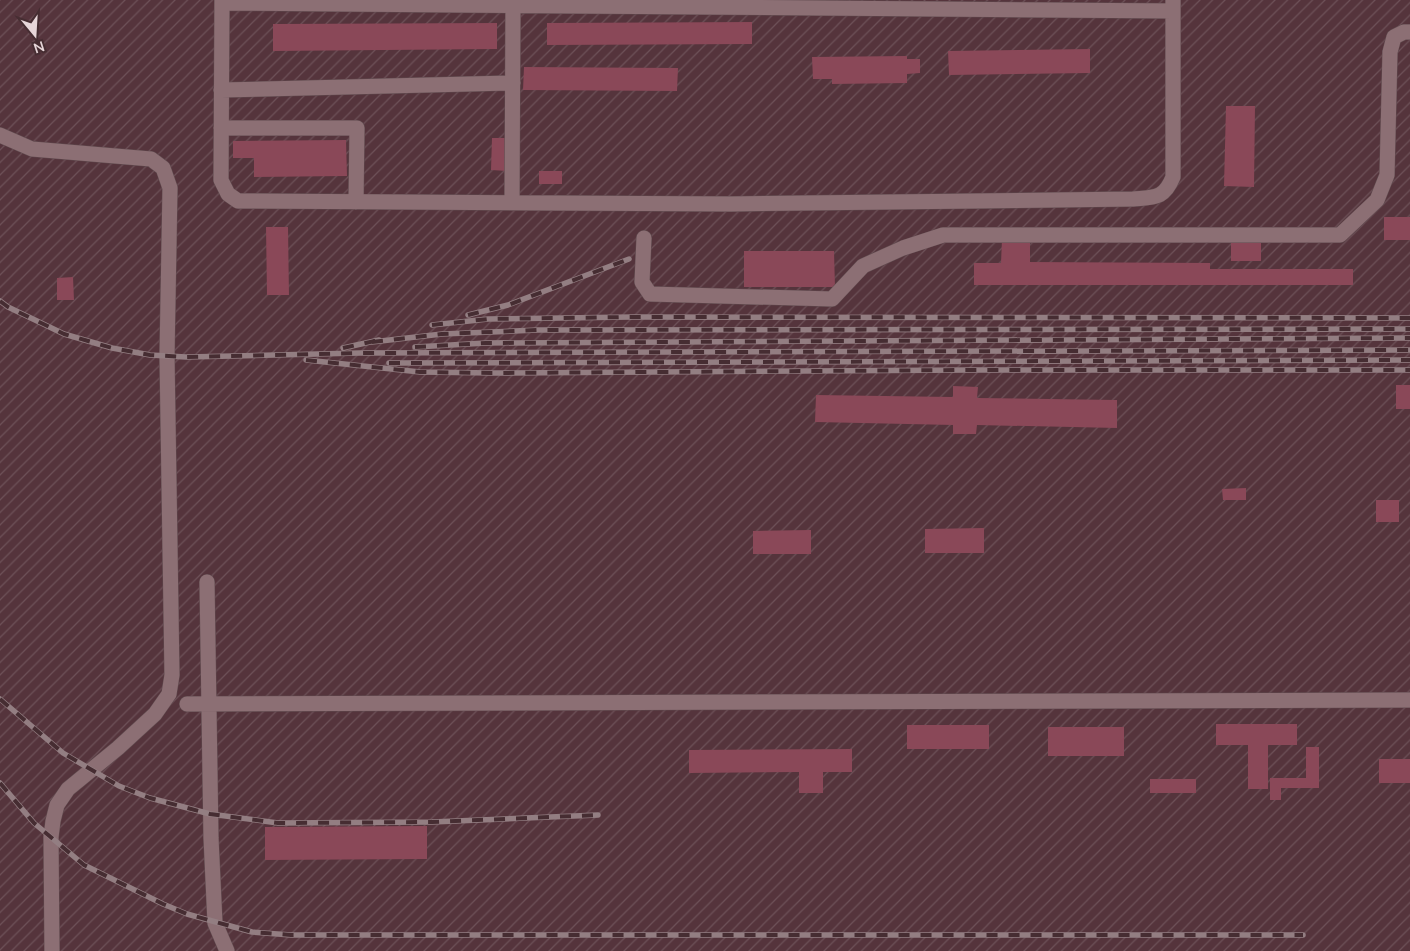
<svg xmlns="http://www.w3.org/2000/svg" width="1410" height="951" font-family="'Nunito Sans',sans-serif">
<defs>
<pattern id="industrial-furrows" width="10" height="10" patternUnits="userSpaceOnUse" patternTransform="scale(1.25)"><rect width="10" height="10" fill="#55343c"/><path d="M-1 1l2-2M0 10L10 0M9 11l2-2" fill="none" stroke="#6d5158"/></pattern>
</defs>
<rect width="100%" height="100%" fill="#462d32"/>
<path fill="url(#industrial-furrows)" d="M0,0H1410V951H0Z"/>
<path fill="#8a4858" d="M752,22V44L547,45V23Z
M497,23V49L273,51V24Z
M1090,49V73L949,75L948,51Z
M907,56V59H920V73L907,74V83L832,84V79H813L812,57Z
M524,67L678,68L677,91L523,90Z
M1226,106H1255L1254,187L1224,186Z
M492,138H507V171L491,170Z
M346,140L347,176L254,177V158H233V141Z
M539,171H562V184H539Z
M1384,217H1410V240H1384Z
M266,227H288L289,295H267Z
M1231,237H1261V261H1231Z
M1002,239H1030V262L1210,263V269H1353V285H974V263H1001Z
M744,251H834L835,287H744Z
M73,277L74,300H57V278Z
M1396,385H1410V409H1396Z
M953,386L978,387L977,398L1117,400V428L977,425L976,434H953V425L815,422L816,395L953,397Z
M1246,488V500H1223L1222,489Z
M1376,500H1399V522H1376Z
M984,528V553H925V529Z
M811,530V554H753V531Z
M1216,724H1297V745H1268V789H1248V745H1216Z
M907,725H989V749H907Z
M1048,727H1124V756H1048Z
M1306,747H1319V788H1281V800H1270V778H1306Z
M852,749V772H823V793H799V772L689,773V750Z
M1379,759H1410V783H1379Z
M1150,779H1196V793H1150Z
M427,826V859L265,860V827Z"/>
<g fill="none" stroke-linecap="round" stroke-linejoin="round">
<g stroke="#604b4f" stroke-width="16">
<path id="minor" d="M222,0L221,180L228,194L238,201L731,204L1133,199C1155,197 1164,199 1173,177V0
M222,3L1173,11
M221,90L513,83
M221,128H357L356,202
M0,135L32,149L151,159L163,168L170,188L167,356L172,675L169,694L155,714L118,748L68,789L57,805L53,821L51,837L52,951
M512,203L513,5
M644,238L642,282L650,294L832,299L863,266L903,248L943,235H1340L1377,200L1387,175L1390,52L1394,37L1404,32H1410
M207,582L211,838L215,923L227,951
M187,704L1410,700"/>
</g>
<use href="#minor" stroke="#8c6f74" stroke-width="15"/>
<g stroke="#937e82" stroke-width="5.5">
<path id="rail" d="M0,301L8,307L64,334L112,348L150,355L186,357L360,353L1410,350
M468,315L508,305L629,259
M432,325L488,319L632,317L1410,318
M372,342L442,334L538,330L1410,329
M415,347L486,343L1410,338
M343,348L379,340
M306,360L420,372L492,373L972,370H1410
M389,363L1410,360
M0,699L63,753L119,786L150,798L210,814L278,823L432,822L598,815
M0,783L34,823L84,865L163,904L187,914L252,932L291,935H1303"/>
</g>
<use href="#rail" stroke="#462d32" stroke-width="4" stroke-dasharray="11" stroke-linecap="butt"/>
</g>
<g transform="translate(35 35) rotate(162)" stroke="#462d32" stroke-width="4" paint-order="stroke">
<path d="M0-4L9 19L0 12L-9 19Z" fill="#e7d6d9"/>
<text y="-8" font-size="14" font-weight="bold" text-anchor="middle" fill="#e7d6d9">N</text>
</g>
</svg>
